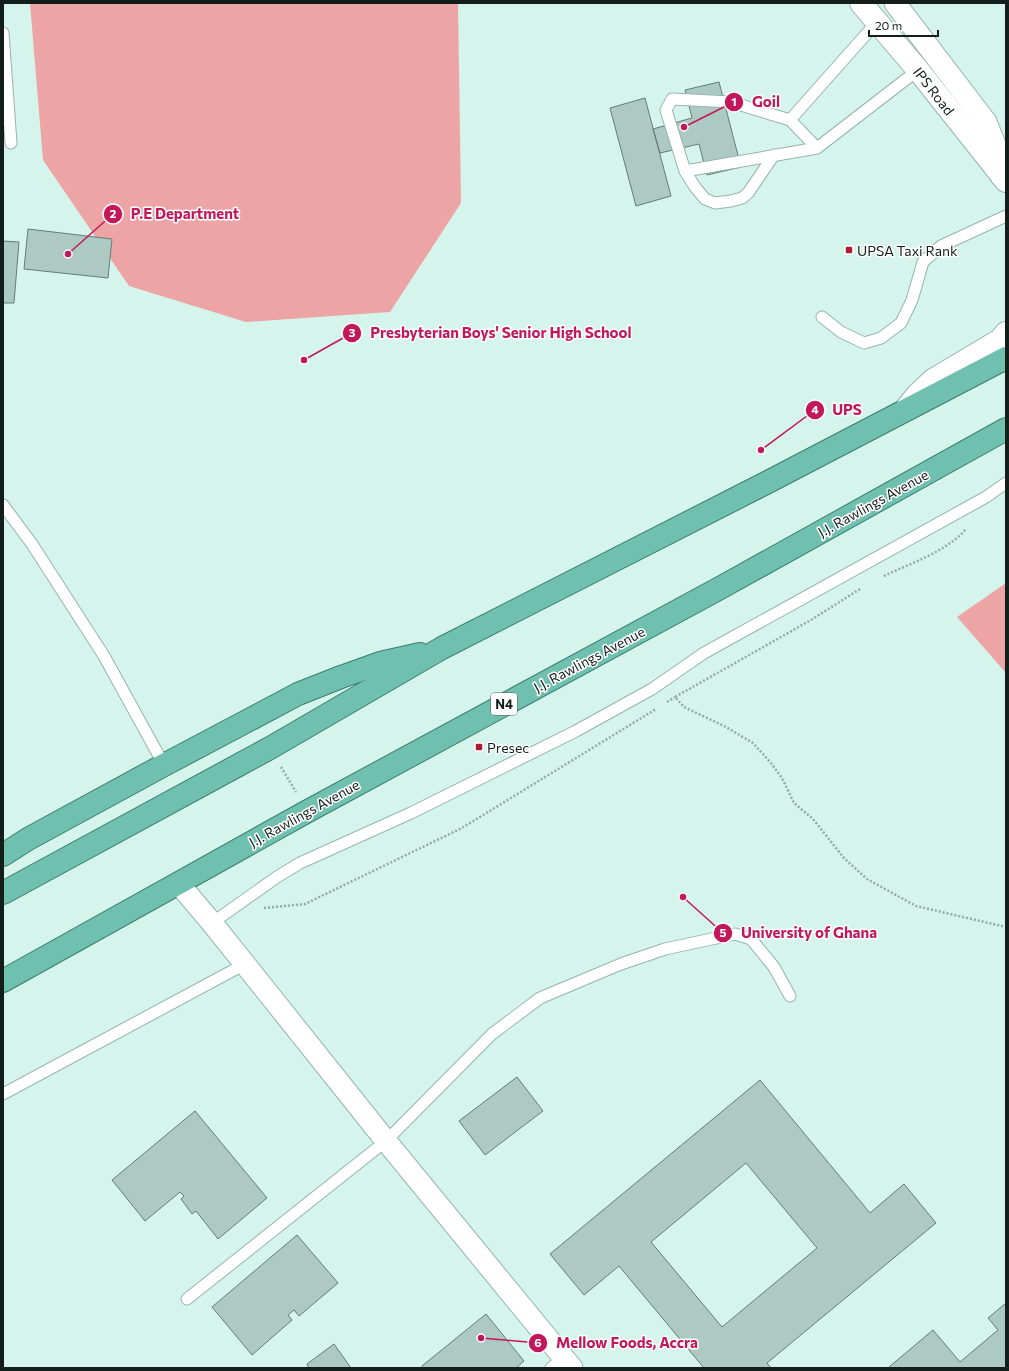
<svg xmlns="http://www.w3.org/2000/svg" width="1009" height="1371" font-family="Commissioner,sans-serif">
<rect width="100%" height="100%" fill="#d5f4eb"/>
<path fill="#eda4a4" d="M30,3H458L461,203L390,312L246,322L129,286L43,160Z
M1006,583V673L957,617Z"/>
<path fill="#accac2" stroke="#617d76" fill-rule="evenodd" d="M719,82L741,167L707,175L699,144L660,153L653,129L692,118L685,90Z
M645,98L671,196L636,206L610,108Z
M28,229L112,239L108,278L24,269Z
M3,241L19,242L14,303H3Z
M517,1077L543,1111L485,1155L459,1121Z
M760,1080L870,1213L904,1184L936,1223L767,1363L771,1368H704L619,1266L584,1295L550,1254ZM746,1163L817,1248L722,1327L651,1242Z
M195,1111L267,1198L218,1239L196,1211L192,1214L181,1199L184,1196L180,1192L145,1221L112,1180Z
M297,1235L338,1283L299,1316L294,1310L288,1315L292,1320L252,1355L212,1307Z
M1006,1303V1368H890L889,1367L933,1330L960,1362L998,1330L988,1318Z
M486,1314L524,1361L516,1368H423L422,1366Z
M334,1344L351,1368H309L307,1364Z"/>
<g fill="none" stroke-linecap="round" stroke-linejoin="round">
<g stroke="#96b4ac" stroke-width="13">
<path id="service" d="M3,33L11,143
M790,120L877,22
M817,148L790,120L731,102L672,99L666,110L685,171L817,148L918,70
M685,171L695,187L705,199L715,203L731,201L742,198L748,193L774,155
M822,317L841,332L864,343L881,338L901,323L912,300L923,262L941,246L1006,216
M3,505L32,544L104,656L164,765
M212,923L277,877L300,863L411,813L576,731L652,689L704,653L986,497L1006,483
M3,1094L245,964
M187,1299L386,1141L492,1034L540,998L621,964L665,949L735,934L751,939L774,967L790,996
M551,1368L563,1358"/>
</g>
<g stroke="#96b4ac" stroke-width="23">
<path id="minor" d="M895,3L986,122L996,147L1001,176
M179,884L212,923L386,1141L572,1368"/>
</g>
<g stroke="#96b4ac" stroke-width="24">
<path id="tertiary" d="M861,3L918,70L1006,181
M905,410L917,395L933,380L1000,340L1006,333"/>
</g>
<g stroke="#397e6f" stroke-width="24">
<path id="trunk" d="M3,855L28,839L164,765L298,694L341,677L380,663L420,654
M3,893L270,748L442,648L766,483L1006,358
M3,981L308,811L720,588L1006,429"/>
</g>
<path stroke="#92aba4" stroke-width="2.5" stroke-dasharray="2 2" stroke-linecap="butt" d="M884,576C911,563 946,552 966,529
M860,589L811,620L675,697L684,707L726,727L753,743L771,763L782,778L794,803L813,819L844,858L867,879L916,906L1006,927
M667,702L675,697
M281,767L296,792
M264,908L305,904L462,828L656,709"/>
<use href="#service" stroke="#fff" stroke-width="11"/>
<use href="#minor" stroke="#fff" stroke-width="21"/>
<use href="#tertiary" stroke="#fff" stroke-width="22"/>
<use href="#trunk" stroke="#70c0b0" stroke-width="22"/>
</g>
<g fill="#ae1a32" stroke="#fff" stroke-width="1.5">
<rect x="845" y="246" width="8" height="8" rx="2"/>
<rect x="475" y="743" width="8" height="8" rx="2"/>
</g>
<g text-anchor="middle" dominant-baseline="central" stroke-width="3" stroke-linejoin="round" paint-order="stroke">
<rect fill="#fff" stroke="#5a625f" stroke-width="1" x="491" y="693" width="26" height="22" rx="3"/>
<g font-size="13" font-weight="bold" fill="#131e1b">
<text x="504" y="704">N4</text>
</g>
<g font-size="14" fill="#131e1b" stroke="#fff">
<text transform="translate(934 91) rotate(52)">IPS Road</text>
<text transform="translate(873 503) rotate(-29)">J.J. Rawlings Avenue</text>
<text transform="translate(589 659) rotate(-28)">J.J. Rawlings Avenue</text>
<text transform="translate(304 813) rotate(-29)">J.J. Rawlings Avenue</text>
</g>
<g font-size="14" fill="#131e1b" stroke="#fff" text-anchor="start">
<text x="857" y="250">UPSA Taxi Rank</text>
<text x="487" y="747">Presec</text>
</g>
</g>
<path fill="none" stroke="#c2185b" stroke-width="1.5" d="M684 127L734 102M68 254L113 214M304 360L352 333M761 450L815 410M683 897L723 933M481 1338L538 1343"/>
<g fill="#c2185b" stroke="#fff" stroke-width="1.5">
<circle cx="684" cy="127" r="4"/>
<circle cx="68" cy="254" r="4"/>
<circle cx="304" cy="360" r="4"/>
<circle cx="761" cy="450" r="4"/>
<circle cx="683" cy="897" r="4"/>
<circle cx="481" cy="1338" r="4"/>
<circle cx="734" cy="102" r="10"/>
<circle cx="113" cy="214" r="10"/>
<circle cx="352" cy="333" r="10"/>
<circle cx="815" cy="410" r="10"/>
<circle cx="723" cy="933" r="10"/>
<circle cx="538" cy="1343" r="10"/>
</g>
<g font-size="12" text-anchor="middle" font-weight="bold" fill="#fff">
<text x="734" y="106">1</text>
<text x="113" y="218">2</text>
<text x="352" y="337">3</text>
<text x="815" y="414">4</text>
<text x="723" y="937">5</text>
<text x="538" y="1347">6</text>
</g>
<g font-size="15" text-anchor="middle" font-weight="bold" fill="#c2185b" stroke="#fff" stroke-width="3" stroke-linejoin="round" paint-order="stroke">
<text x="766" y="107">Goil</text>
<text x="185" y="219">P.E Department</text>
<text x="501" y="338">Presbyterian Boys' Senior High School</text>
<text x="847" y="415">UPS</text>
<text x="809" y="938">University of Ghana</text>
<text x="627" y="1348">Mellow Foods, Accra</text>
</g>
<rect width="1009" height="1371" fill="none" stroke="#131e1b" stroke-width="8"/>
<path d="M869 30v6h69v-6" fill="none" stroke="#131e1b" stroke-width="2"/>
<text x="875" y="30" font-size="12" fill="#131e1b" stroke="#ffffff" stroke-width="3" paint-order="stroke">20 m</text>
</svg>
